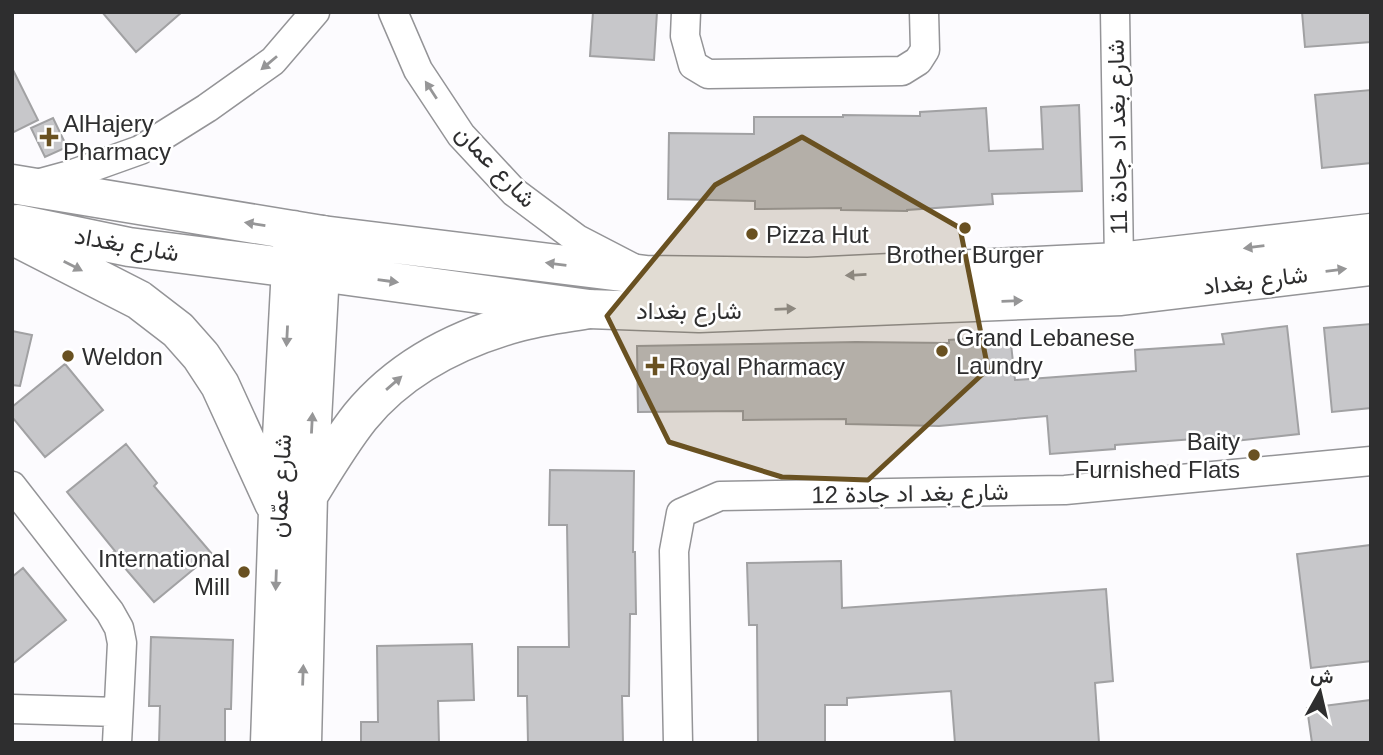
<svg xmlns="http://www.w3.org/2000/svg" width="1383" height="755" font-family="Arial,Vazirmatn,sans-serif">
<rect width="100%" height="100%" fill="#fcfbfe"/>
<path fill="#c7c7ca" stroke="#a1a1a3" stroke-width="2" d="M102,12H182L136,52Z
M593,12H657L654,60L590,56Z
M1302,12H1371V42L1305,47Z
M12,68L38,120L12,133Z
M1371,90V163L1322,168L1315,95Z
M1079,105L1082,191L992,194L993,204L907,210V211L841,210V208L755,209V201L668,199L669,133L754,134V117H843V115L920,116V112L986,108L989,151L1043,149L1041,107Z
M53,118L67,147L45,157L31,128Z
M1371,324V408L1332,412L1324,328Z
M1287,326L1299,434L1235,441L1234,436L1115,445V449L1050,454L1047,416L939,426L846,424V419L743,420V411L638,412L637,346L856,342L949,343V340L1010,335L1015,380L1136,371L1135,350L1224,344L1222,334Z
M12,331L32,335L20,386L12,385Z
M65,364L103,410L45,457L12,417V407Z
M126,444L157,483L154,486L212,554L154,602L112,553L115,551L67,492Z
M550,470L634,471L633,552H635L636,614H630L629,696H622L623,743H528L527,696H518V647H569L567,525H549Z
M1371,545V661L1311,668L1297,554Z
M841,561L842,608L1106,589L1113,681L1095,683L1099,743H955L951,691L847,698V705H825V743H758L757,625H749L747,563Z
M23,568L66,620L12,664V577Z
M151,637L233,640L231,709H225V743H159L160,706H149Z
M472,644L474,700L438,701L439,743H361V722H378L377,646Z
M1371,700V743H1312L1307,708Z"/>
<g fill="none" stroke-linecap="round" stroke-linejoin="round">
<g stroke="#949497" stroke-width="31">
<path id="minor" d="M393,12L418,70L461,135L514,192L577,239L631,267
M686,12L685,36L693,65L708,74L902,71L918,61L925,50L924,12
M1115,12L1119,262
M37,184L70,175L140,150L207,108L273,61L315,12
M12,486L110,612L119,628L122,643L117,743
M12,709L118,712
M678,743L674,551L681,513L720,496L1065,490L1371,461"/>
</g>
<g stroke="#949497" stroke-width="41">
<path id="secondary" d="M322,235L646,275L808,277L1119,262L1371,233
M320,272L589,309L699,313L1121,296L1371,266"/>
</g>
<g stroke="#949497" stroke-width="41">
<path id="primary" d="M12,184L322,235L308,495L302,743
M18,224L129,247L315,271
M12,235L139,300L178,330L201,356L220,385L274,503
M309,494C325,468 341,441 360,417C400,368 455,340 515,323C539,316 565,313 589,309
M270,743L278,512L293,230"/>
</g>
<use href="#minor" stroke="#fff" stroke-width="28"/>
<use href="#secondary" stroke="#fff" stroke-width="38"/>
<use href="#primary" stroke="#fff" stroke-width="38"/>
</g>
<defs><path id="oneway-solid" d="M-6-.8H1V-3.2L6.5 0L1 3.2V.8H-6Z" transform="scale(1.75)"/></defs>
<g fill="#969697">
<use href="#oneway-solid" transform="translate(269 63) rotate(140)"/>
<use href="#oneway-solid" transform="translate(431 90) rotate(-123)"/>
<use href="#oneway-solid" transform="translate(255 224) rotate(-171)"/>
<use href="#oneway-solid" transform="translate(1254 247) rotate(173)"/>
<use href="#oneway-solid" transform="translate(556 264) rotate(-173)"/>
<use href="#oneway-solid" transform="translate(73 266) rotate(27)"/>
<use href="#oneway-solid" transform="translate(1336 270) rotate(-7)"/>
<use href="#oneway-solid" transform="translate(856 275) rotate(177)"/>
<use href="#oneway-solid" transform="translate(388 281) rotate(8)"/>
<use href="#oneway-solid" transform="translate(1012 301) rotate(-2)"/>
<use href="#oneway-solid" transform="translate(785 309) rotate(-2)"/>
<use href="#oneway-solid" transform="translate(287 336) rotate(93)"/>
<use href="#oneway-solid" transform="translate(394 383) rotate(-41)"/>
<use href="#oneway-solid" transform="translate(312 423) rotate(-87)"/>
<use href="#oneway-solid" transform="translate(276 580) rotate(92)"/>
<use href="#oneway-solid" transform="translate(303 675) rotate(-88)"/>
</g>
<path fill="#695121" fill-opacity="0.2" stroke="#695121" stroke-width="5" stroke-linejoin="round" d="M802,137L960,228L988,369L868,480L782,477L669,442L607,316L715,185Z"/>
<g fill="#695121" stroke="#fff" stroke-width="2.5">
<path d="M45.5 126.5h7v7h7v7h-7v7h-7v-7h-7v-7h7z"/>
<circle cx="965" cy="228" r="7"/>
<circle cx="752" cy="234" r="7"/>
<circle cx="942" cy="351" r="7"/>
<circle cx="68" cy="356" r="7"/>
<path d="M651.5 355.5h7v7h7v7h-7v7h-7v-7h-7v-7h7z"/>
<circle cx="1254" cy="455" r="7"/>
<circle cx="244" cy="572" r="7"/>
</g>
<g text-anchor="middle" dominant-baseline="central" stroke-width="5" stroke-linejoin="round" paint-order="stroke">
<g font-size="24" fill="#2e2e2f" stroke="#fff" text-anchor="start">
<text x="63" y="123">AlHajery<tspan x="63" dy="28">Pharmacy</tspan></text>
<text x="766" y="234">Pizza Hut</text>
<text x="965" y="254" text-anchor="middle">Brother Burger</text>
<text x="956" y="337">Grand Lebanese<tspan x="956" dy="28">Laundry</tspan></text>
<text x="82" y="356">Weldon</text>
<text x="669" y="366">Royal Pharmacy</text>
<text x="1240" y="441" text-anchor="end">Baity<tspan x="1240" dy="28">Furnished Flats</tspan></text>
<text x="230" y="558" text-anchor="end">International<tspan x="230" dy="28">Mill</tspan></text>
</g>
<g font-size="24" fill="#2e2e2f" stroke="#fff">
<text transform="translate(1117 137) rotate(-91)">شارع بغد اد جادة 11</text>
<text transform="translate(496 166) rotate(46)">شارع عمان</text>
<text transform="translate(127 244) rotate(10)">شارع بغداد</text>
<text transform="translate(1255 280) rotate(-7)">شارع بغداد</text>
<text x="689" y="310">شارع بغداد</text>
<text transform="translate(280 486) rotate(-87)">شارع عمّان</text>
<text transform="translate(910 493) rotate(-1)">شارع بغد اد جادة 12</text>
</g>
</g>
<rect width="1383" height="755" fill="none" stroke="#2e2e2f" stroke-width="28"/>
<g transform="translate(1320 692) rotate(8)" stroke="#ffffff" stroke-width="5" paint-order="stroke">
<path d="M0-5L12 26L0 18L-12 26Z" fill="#2e2e2f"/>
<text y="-10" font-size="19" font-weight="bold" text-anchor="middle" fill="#2e2e2f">ش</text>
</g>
</svg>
